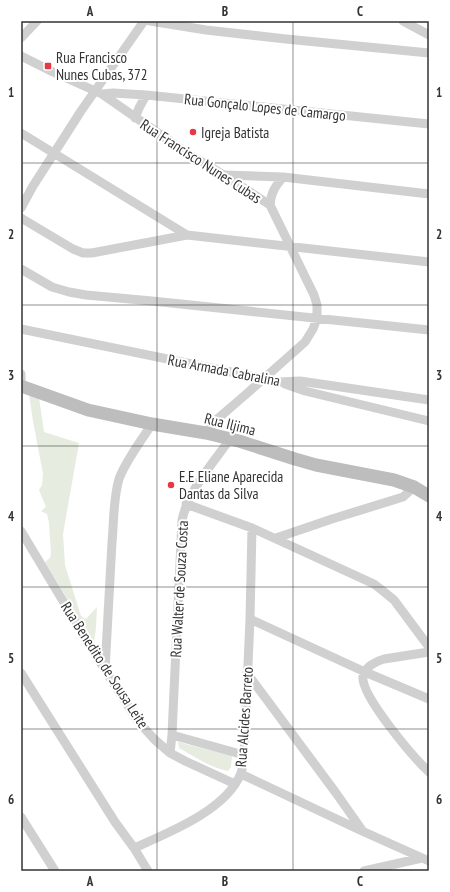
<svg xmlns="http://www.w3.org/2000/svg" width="450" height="892" font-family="'PT Sans Narrow',sans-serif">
<rect width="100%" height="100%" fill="#fff"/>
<path fill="#e6ecdf" d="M29,394L39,398L44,432L79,443L63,534L65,565L81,616L86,619L97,607L96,627L94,643L45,562L50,558L51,553L49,523L47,514L41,511L46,507L39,490L42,485L43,474L33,421Z
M178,742L232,756L231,767L228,771C211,768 195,757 179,748Z"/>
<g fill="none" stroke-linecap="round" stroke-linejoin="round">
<path stroke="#d0d0d0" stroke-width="9" d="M150,21L206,30L286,39L429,53
M403,21L429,35
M21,38L37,21
M21,56L53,72L102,94L184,151L224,175L270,205L314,295L317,305V318L313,329L305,342L244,396L215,421L206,433
M102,94L113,93L146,95L429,124
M135,118L139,108L146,95
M21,133L187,235L429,262
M225,175L283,177L429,194
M270,205C271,192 275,187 283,177
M21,208L33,186L81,111L144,21
M21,218L73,249L83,253H92L187,235
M21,269L52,287L69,292L86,295L152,301L429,330
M21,329L280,382L300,381L429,400
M21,374V386
M285,384L305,391L429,421
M186,504L252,528L374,584L383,591L394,600L429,647
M21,531L93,651L137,720L154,739L170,753L185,761L235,784
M276,538L332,519L403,497L414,487
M250,619L365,672L429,699
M429,652L384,659C376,661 365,667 363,676C360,695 414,758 429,772
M105,670C107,627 110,585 112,542C114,522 113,499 119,479C125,462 142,439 152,424
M21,673L115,822L134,848L148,871
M247,673L336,793L362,830
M172,735L244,755
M170,753L172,735L174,691L182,520C188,491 213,463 230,439
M241,774L362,831L429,861
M21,817L55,871
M134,848C168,833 227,810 241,773C243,767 244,761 244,755L250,619L252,528
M364,871L422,858"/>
<path stroke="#bdbdbd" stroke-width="13" d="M21,386L88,410L152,424L206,433L239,441L295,459L316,465L394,480L414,487L429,496"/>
</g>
<path fill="none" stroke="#333" stroke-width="1" stroke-opacity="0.55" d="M157,21V871M293,21V871M21,163H429M21,305H429M21,446H429M21,587H429M21,729H429"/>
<g fill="#e63946" stroke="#fff" stroke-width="1.5">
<rect x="44" y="62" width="8" height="8" rx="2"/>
<circle cx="193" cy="132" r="4"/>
<circle cx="171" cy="485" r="4"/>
</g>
<g text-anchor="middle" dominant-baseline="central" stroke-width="4" stroke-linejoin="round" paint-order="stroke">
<g font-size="15" fill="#333" stroke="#fff" text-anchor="start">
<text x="56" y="57">Rua Francisco<tspan x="56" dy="17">Nunes Cubas, 372</tspan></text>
<text x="201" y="132">Igreja Batista</text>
<text x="179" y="476">E.E Eliane Aparecida<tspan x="179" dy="17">Dantas da Silva</tspan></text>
</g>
<g font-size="15" fill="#333" stroke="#fff">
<text transform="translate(265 107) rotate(6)">Rua Gonçalo Lopes de Camargo</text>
<text transform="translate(201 161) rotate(33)">Rua Francisco Nunes Cubas</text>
<text transform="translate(224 370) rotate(11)">Rua Armada Cabralina</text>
<text transform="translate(230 424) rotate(14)">Rua Iljima</text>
<text transform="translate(179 589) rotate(-87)">Rua Walter de Souza Costa</text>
<text transform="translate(105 665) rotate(57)">Rua Benedito de Sousa Leite</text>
<text transform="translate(244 717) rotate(-86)">Rua Alcides Barreto</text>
</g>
</g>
<rect width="450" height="892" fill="none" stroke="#ffffff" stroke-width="44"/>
<rect x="22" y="22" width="406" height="848" fill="none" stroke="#333" stroke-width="1.5"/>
<g font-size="13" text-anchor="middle" font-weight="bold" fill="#333">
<text x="90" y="16">A</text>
<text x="225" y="16">B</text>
<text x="360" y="16">C</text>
<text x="11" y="97">1</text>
<text x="439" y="97">1</text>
<text x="11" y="239">2</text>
<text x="439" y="239">2</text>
<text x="11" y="380">3</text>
<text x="439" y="380">3</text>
<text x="11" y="521">4</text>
<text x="439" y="521">4</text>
<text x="11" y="663">5</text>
<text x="439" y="663">5</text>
<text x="11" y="804">6</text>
<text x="439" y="804">6</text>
<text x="90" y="886">A</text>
<text x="225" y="886">B</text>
<text x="360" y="886">C</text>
</g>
</svg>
